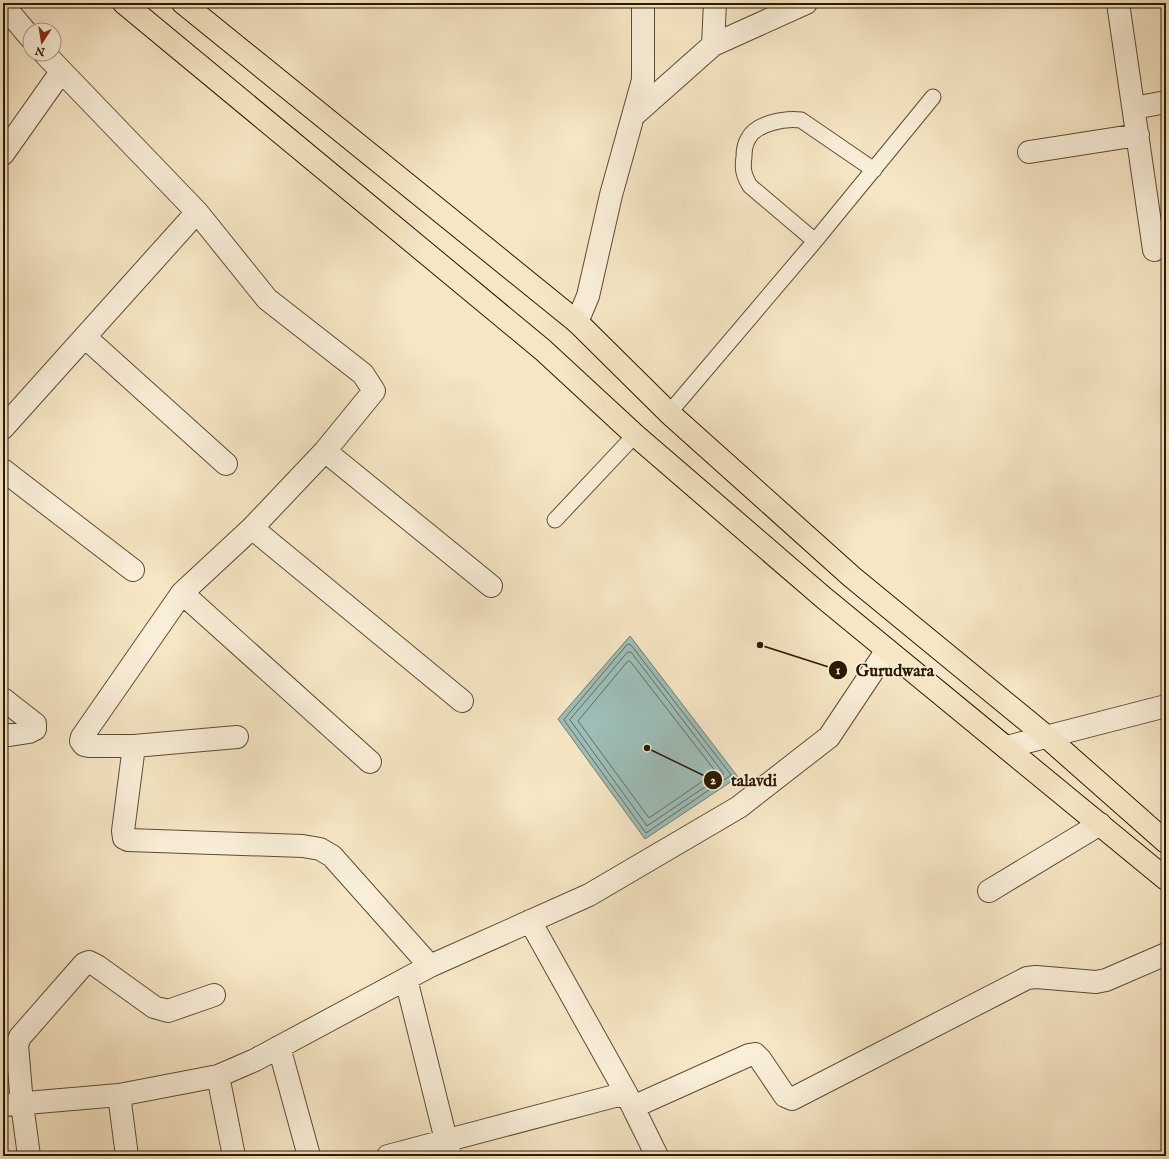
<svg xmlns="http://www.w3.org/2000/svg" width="1169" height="1159" font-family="'IM FELL English',serif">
<rect width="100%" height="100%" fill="#f6e6c4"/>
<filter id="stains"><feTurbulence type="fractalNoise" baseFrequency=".005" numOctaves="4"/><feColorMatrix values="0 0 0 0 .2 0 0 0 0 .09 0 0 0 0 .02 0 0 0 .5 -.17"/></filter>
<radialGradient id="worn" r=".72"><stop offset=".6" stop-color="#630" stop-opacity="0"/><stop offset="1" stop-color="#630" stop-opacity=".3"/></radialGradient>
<path fill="#9dbeb8" stroke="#707c6e" d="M630,636L738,777L645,839L558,719Z"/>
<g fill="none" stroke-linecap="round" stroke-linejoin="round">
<path stroke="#646c5c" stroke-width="1" d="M628,644L631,645L731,775L646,833L564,720Z
M628,652H631L724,774L647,826L570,720Z
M630,661L716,772L649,818L578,721L627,662Z"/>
<g stroke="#5e4c31" stroke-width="17">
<path id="lane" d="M815,241L750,186C744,176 742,169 744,157C744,151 745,144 748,139C756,123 785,118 801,120L874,170
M669,413L815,241L933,97
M555,520L635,435"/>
</g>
<g stroke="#5e4c31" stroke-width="24">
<path id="street" d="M1118,3L1154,250
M3,5L30,37
M713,45L715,3
M45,54L197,212L267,299L363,374L374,391L325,451L252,528L182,593L370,762
M1134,108L1166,102
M633,116L713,45L806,3
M1029,152L1138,135
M3,154L61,72
M577,322L588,296L611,195L643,80V3
M85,337L226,464
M3,428L197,212
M325,451L491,586
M3,470L133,570
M252,528L462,701
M182,593L82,737L81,741L84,745L89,746H134L237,737
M3,699L35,724V729L29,732L3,736
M134,746L123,831L124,838L128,840L303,846L320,849L332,856L430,966
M1007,747L1166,706
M989,891L1100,824
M530,921L626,1093L657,1156
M406,979L450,1156
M279,1047L309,1156
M218,1076L234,1156
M119,1095L127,1156
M3,1105L119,1095L218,1076L255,1060L430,966L589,895L739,807L829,737L887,650
M633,1107L749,1055L755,1054L760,1059L785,1096L792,1099L1027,978L1036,977L1096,982L1106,980L1166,954
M29,1156L22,1104L17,1045L20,1037L84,964L89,962L97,966L154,1007L168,1011L214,995
M388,1156L626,1093"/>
</g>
<g stroke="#2c1900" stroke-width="24">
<path id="primary" d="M124,3L543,350L635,435L824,598L1166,879
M183,3L577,322L669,413L852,577L1047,737L1166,842"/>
</g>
<use href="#lane" stroke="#f9efd9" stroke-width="15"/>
<use href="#street" stroke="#f9efd9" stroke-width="22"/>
<use href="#primary" stroke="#f6e6c4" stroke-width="22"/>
</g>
<path fill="none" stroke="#2c1900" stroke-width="1.5" d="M760 645L838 670M647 748L713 780"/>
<g fill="#2c1900" stroke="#f9efd9" stroke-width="1.5">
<circle cx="760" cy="645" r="4"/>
<circle cx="647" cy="748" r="4"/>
<circle cx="838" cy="670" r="10"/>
<circle cx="713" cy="780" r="10"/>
</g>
<g font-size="12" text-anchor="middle" font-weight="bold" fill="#fff">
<text x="838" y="674">1</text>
<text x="713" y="784">2</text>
</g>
<g font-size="17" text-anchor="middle" font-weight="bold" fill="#2c1900" stroke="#f9efd9" stroke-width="3" stroke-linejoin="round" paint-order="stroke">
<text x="895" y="676">Gurudwara</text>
<text x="754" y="786">talavdi</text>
</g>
<rect width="1169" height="1159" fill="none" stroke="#f6e6c4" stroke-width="16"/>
<rect x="4" y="4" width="1161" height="1151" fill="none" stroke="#2c1900" stroke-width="2"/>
<rect x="8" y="8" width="1153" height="1143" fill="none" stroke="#2c1900"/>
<g transform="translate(42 42) rotate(192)"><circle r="19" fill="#f9efd9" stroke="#a79982"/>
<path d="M0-3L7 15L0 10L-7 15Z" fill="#8f2418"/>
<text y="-6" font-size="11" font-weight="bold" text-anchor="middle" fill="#2c1900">N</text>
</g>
<rect width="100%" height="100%" filter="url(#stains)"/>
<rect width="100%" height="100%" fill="url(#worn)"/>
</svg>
